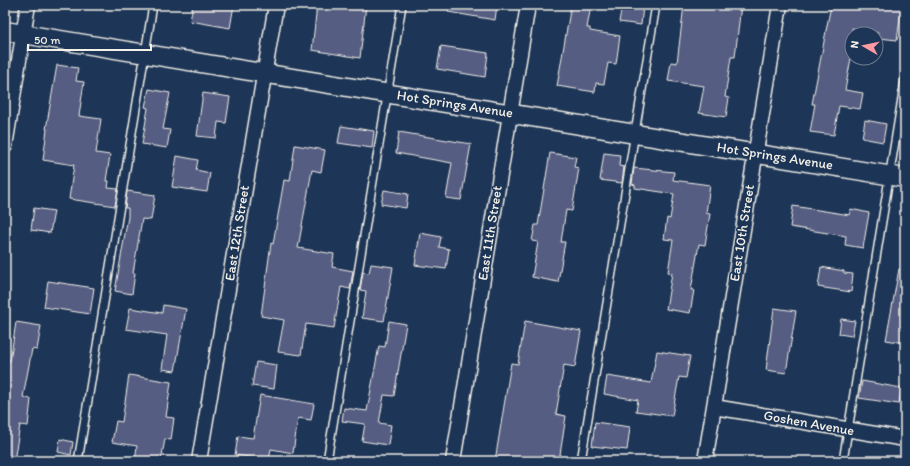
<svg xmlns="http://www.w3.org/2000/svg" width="910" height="466" font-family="Itim,sans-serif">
<rect width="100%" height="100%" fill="#1d3557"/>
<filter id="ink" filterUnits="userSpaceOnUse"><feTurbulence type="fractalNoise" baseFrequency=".025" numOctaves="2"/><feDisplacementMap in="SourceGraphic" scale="8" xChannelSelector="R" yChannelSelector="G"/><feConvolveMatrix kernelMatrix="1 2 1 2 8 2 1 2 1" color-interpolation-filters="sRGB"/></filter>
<g filter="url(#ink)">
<path fill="#565d83" stroke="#f4f1e8" d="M193,5H234L230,28L190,21Z
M317,5H366L360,58L312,50Z
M448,5H497L495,20L448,12Z
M571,5H591L587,28H590V31L620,36L616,64L608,63L604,84L596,83L595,92L557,86Z
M622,5L643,6L641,25L619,22Z
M684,5H741L735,57H731L725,97L729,98L726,117L699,113L704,86L668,81L671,62L677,63Z
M831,5H902L897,40L879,38V33L852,28V53L845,90L863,93L860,109L839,106L834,135L810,132L815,104H812Z
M441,46L488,53L485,77L437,69Z
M57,65L78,68L76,81L84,82L79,116L101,119L96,153L110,155L106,181H109L108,188L118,189L115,206L69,199L74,165L43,160L47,129H46Z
M149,89L170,93L163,129L170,130L167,148L142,144L148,108L145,107Z
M203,93L230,97L226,123L218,122L216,138L197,136Z
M865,120L886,124L883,142L862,138Z
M341,126L374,131L372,148L338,143Z
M399,132L471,144L461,200L446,198L452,163L396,153Z
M295,145L325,150L321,172L312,170L298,248L334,254L332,267L353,271L350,289L341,287L334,328L306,324L301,355L278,352L284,320L261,316L271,243L273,244L284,180L290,181Z
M550,153L576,157L574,167L579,168L572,211L566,210L561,242H565L558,282L532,277L538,242L532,241L535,225H538Z
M604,153L620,155L619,166L624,167L622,183L600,180Z
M177,156L198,160L196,170L210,173L207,192L172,187Z
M634,168L674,172L673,180L710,185L706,213L710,214L705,245L699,244L691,290H694L690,313L666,309L672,273L668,272L673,240L664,239L667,218L670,219L674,194L635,188V185L632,184Z
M384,190L408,194L406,208L381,204Z
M127,191L155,195L151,220L142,219L133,273H135L132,294L115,291L128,217V208H125Z
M793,206L850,215L851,209L869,213L863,248L845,245L846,236L790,227Z
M34,208L54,211L50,233L31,230Z
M420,233L441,237L439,247L449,249L446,269L415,265Z
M371,264L393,267L384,321L362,318L366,291L360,290L363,272L369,273Z
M821,267L844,271V273L853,274L851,292L818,287Z
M899,269H905V343L886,340Z
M48,281L94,288L90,314L44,307Z
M163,305L186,309L175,371L162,369L167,335L126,329L130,308L162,313Z
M774,308L796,311L786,373L766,370Z
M841,319L855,321L852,336L839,334Z
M389,321L406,324L394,396L384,395L379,423L391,425L388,445L362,441L365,424L342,421L344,408L367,411L379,346L385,347Z
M525,321L581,331L575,367L564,365L556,414L566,416L559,461H495L511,363L518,364Z
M16,322L41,326L37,350L32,349L23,397L31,399L28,426L20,425L14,461H5V371L7,360L10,361Z
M657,351L690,356L686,378L679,377L672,416L636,411L638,400L604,394L607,376L651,383Z
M256,362L277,365L274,389L252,386Z
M129,375L171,382L166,417L174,418L171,440L165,439L161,461H135L137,446L112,442L116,421L122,422Z
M862,381L901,388L899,404L859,398Z
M260,395L314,404L311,420L298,418L293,453L271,449L269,460L235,455L238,436L253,438Z
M595,422L630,427L627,450L592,446Z
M60,439L73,442L71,455L58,452Z"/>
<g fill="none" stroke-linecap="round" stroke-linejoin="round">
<g stroke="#f4f1e8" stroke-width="10">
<path id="service" d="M78,461L153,5
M327,461L402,5
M581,461L656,5
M843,461L905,80"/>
</g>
<g stroke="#f4f1e8" stroke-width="17">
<path id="minor" d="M5,146L28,5
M714,407L905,439
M199,461L276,5
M453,461L528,5
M705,461L780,5"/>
</g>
<g stroke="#f4f1e8" stroke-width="21">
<path id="tertiary" d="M5,31L905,178"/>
</g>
<use href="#service" stroke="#1d3557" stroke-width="7"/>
<use href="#minor" stroke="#1d3557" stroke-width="14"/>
<use href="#tertiary" stroke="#1d3557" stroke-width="18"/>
</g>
</g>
<g text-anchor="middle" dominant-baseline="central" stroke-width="3" stroke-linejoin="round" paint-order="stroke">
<g font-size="14" fill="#f4f1e8" stroke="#1d3557">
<text transform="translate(455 104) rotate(9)">Hot Springs Avenue</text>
<text transform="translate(775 156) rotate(9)">Hot Springs Avenue</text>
<text transform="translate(237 233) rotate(-81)">East 12th Street</text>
<text transform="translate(490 233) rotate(-81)">East 11th Street</text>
<text transform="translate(742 233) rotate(-81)">East 10th Street</text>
<text transform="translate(809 423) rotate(10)">Goshen Avenue</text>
</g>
</g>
<rect width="910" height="466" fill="none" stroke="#1d3557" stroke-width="20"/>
<rect x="10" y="10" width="890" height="446" fill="none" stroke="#f4f1e8" stroke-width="1.5" filter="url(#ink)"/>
<g transform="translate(864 46) rotate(279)"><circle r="19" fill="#1d3557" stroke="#738091"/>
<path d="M0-3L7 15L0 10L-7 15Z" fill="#ff9aa2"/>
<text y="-6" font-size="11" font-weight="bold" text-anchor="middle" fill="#f4f1e8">N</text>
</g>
<path d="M28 44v6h123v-6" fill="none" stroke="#f4f1e8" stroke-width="2"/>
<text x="34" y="44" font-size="12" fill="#f4f1e8" stroke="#1d3557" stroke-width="3" paint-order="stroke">50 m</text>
</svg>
